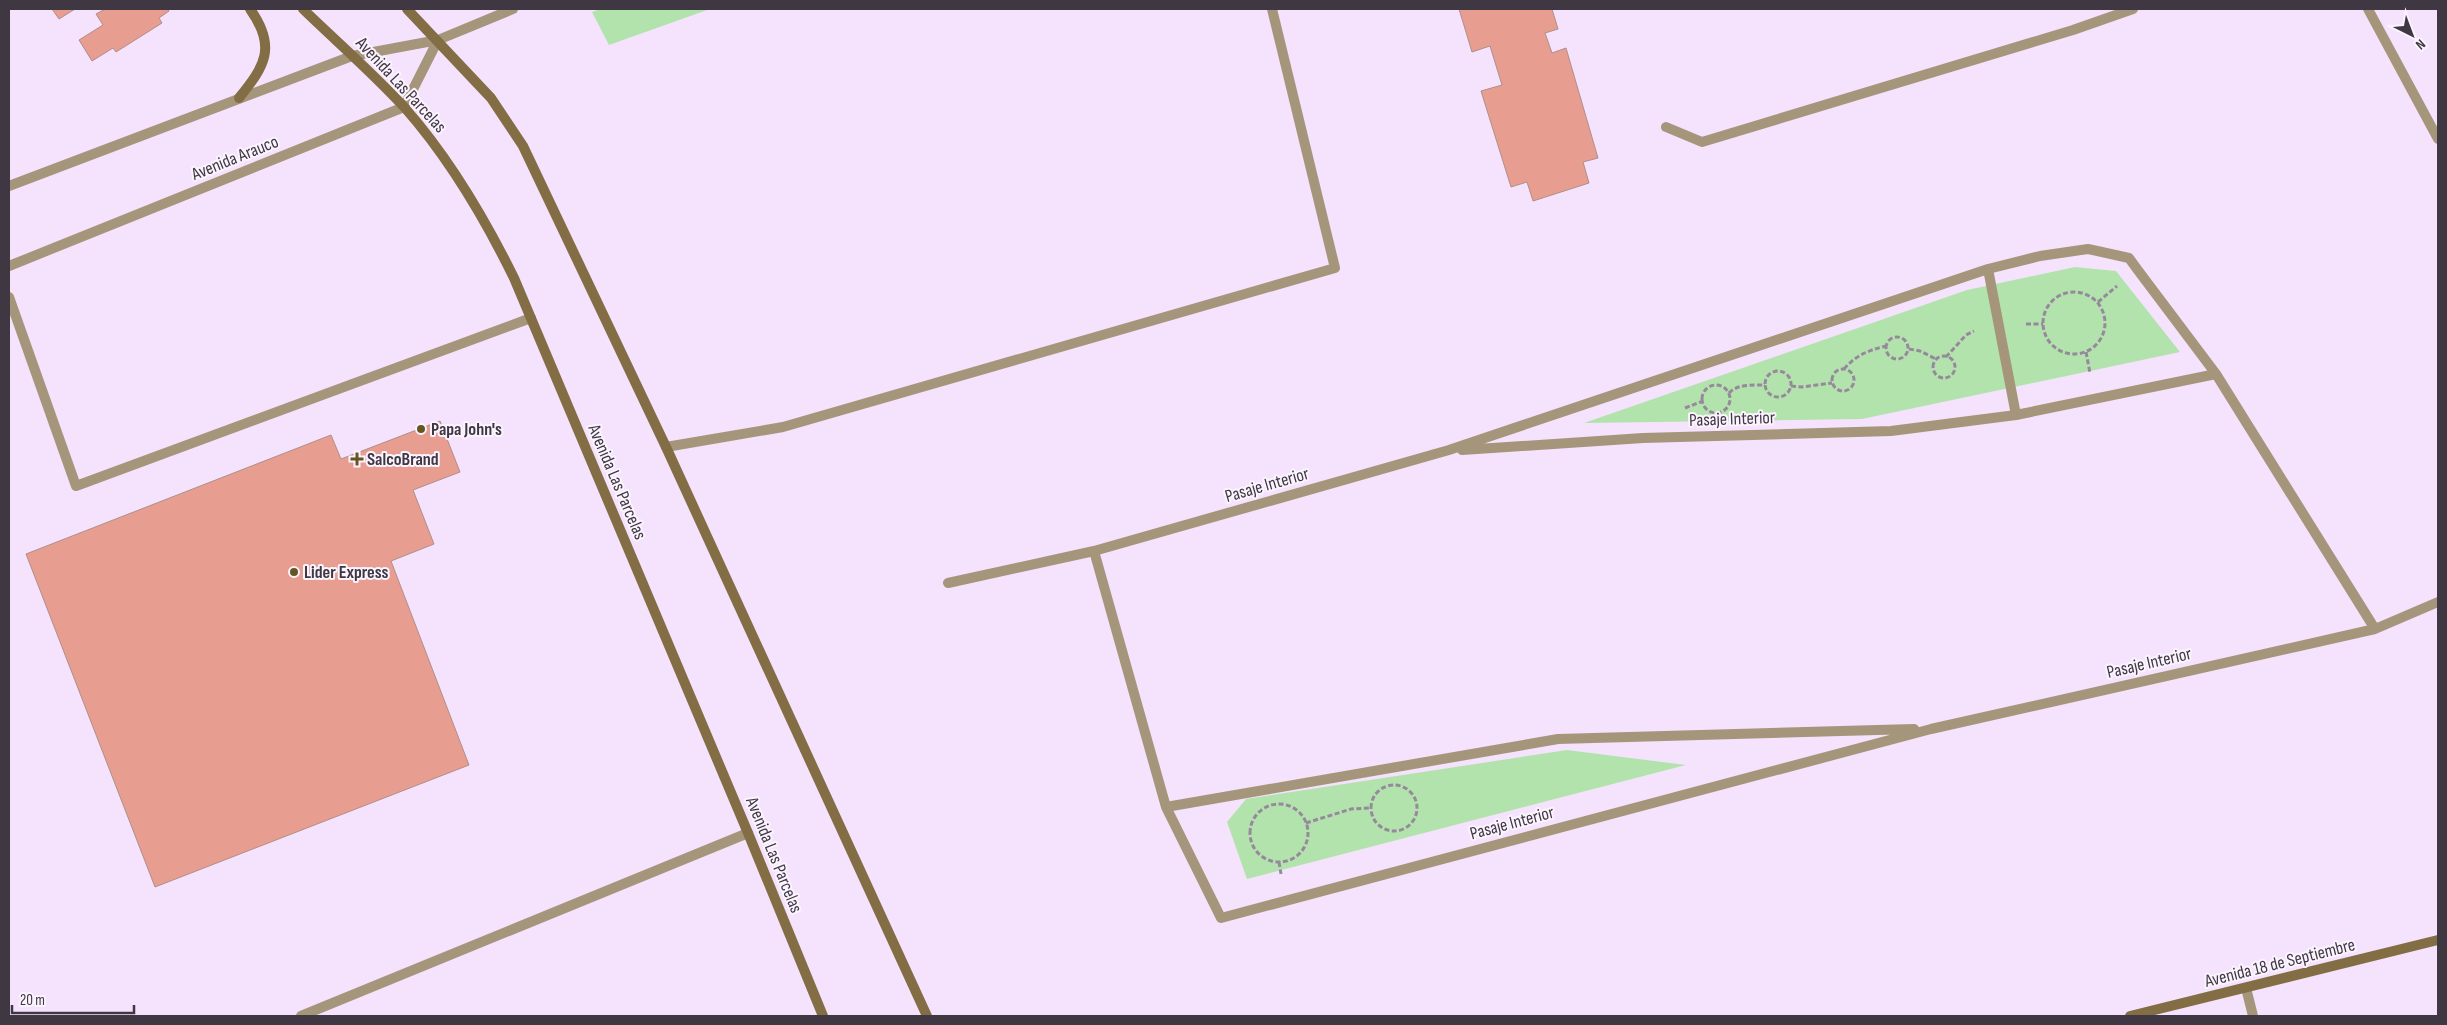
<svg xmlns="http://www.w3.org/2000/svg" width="2447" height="1025" font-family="'Sofia Sans Condensed',sans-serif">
<rect width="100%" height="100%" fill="#f5e2fd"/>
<path fill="#b3e3ad" d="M600,9H710L609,45L592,12Z
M2075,267L2116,271L2180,352L1862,419L1584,423L1967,290Z
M1567,750L1686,765L1247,879L1227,822L1246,799Z"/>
<path fill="#e79d8f" stroke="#af8f89" d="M52,9H75L59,19Z
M105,9H168L169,11L159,18L162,23L116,52L113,48L92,61L79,40L103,25L96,14Z
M1459,9H1552L1558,29L1545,33L1552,53L1566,48L1598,158L1583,162L1589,183L1533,201L1527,182L1511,187L1481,91L1502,85L1490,46L1472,52Z
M440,421L460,472L413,490L434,544L391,561L469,765L155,887L26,554L331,435L341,459Z"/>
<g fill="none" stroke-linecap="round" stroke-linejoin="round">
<path stroke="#96899b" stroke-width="3" stroke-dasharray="5 2.5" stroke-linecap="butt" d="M2043 323a31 31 0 1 1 62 0a31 31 0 1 1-62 0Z
M2098,302L2117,286
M2026,324H2043
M1886 348a11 11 0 1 1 22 0a11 11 0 1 1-22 0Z
M1909,349L1920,351L1936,359
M2086,352L2090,373
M1933 367a11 11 0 1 1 22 0a11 11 0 1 1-22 0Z
M1946,357L1966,335L1974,331
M1832 380a11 11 0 1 1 22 0a11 11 0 1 1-22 0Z
M1844,369C1856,355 1869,350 1886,346
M1765 384a13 13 0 1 1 26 0a13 13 0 1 1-26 0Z
M1702 399a14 14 0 1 1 28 0a14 14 0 1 1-28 0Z
M1791,386L1802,387L1832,383
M1729,393C1737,384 1753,385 1765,385
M1685,408L1703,401
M1371 808a23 23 0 1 1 46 0a23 23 0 1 1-46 0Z
M1250 833a29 29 0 1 1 58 0a29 29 0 1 1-58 0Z
M1306,823L1351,809L1370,808
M1279,862L1281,874"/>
<path stroke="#a5967b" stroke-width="10" d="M1666,127L1702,142L2073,30L2133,9
M9,297L76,486L531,318
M666,447L783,427L1335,268L1272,9
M2246,988L2253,1016"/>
<path stroke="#a5967b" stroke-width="10" d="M1988,269L2016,415
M1462,450L1643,438L1891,431L2016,415L2216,374
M948,583L1094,551
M2375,629L2216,374L2137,269L2129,258L2088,249L2040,256L1988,269L1449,450L1094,551L1166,807L1221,918L1931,729L2375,629L2438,602
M1166,807L1558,739L1914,729
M301,1016L748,833"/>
<path stroke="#a5967b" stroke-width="10" d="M2368,9L2438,139
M9,186L352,56L438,40L513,9
M9,266L404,107L438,40"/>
<path stroke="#836d45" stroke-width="10" d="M303,9C337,42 373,73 405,108C450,159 484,217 514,278L748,833L823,1016
M407,9L491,98L523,146L666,447L927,1016
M239,98C265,66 277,47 250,9
M2130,1016L2438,940"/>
</g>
<g fill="#645522" stroke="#fbf4ff" stroke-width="2">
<circle cx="421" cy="429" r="5"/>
<path d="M354.5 451.5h5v5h5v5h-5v5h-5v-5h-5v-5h5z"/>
<circle cx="294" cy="572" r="5"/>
</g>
<g text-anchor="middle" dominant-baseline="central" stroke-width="4" stroke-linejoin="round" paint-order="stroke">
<g font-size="18" fill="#3f3842" stroke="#fbf4ff">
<text transform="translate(401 85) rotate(47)">Avenida Las Parcelas</text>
<text transform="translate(235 158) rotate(-22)">Avenida Arauco</text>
<text transform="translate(1732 419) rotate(-2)">Pasaje Interior</text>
<text transform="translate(617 482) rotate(67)">Avenida Las Parcelas</text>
<text transform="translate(1267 485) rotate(-16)">Pasaje Interior</text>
<text transform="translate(2149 663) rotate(-13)">Pasaje Interior</text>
<text transform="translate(1512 823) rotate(-15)">Pasaje Interior</text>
<text transform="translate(774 855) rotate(68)">Avenida Las Parcelas</text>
<text transform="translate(2280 963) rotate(-14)">Avenida 18 de Septiembre</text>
</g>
<g font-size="18" font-weight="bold" fill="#3f3842" stroke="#fbf4ff" text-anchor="start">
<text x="431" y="429">Papa John's</text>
<text x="367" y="459">SalcoBrand</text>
<text x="304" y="572">Lider Express</text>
</g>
</g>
<rect width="2447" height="1025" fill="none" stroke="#3f3842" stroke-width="20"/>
<g transform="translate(2412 35) rotate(138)" stroke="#fbf4ff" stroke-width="4" paint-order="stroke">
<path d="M0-4L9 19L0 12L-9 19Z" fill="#3f3842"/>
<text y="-8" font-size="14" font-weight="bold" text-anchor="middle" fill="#3f3842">N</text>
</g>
<path d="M12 1005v8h122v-8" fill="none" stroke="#3f3842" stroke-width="2.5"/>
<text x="20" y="1005" font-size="15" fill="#3f3842" stroke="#fbf4ff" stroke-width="4" paint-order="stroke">20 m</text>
</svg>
